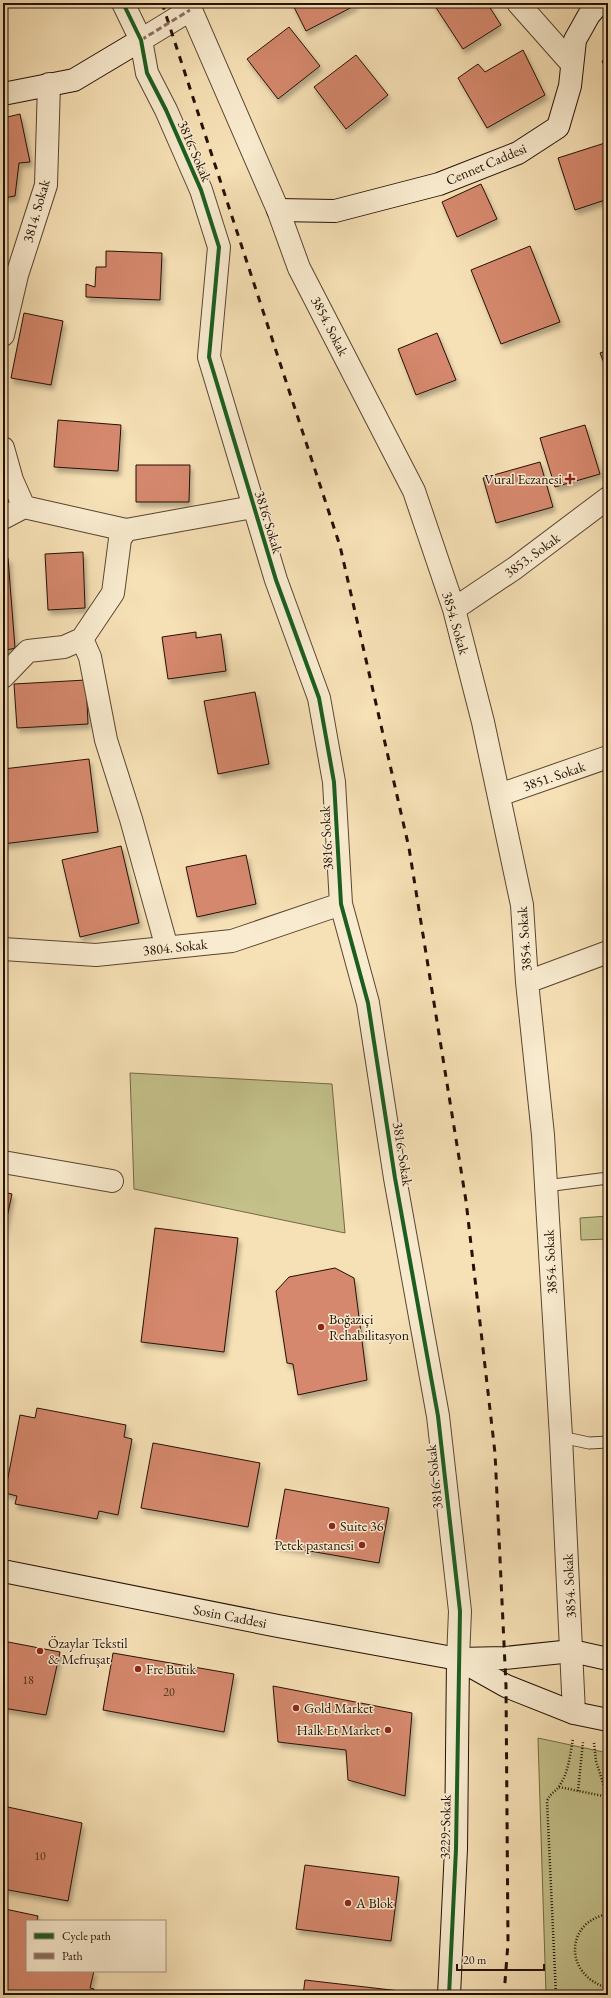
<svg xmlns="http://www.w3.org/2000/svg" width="611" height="1998" font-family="'EB Garamond',serif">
<defs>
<filter id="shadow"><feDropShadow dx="2.5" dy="4.5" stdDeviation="2" flood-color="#0004"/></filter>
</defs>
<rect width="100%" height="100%" fill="#f6e0b5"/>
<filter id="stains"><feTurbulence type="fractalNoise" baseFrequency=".005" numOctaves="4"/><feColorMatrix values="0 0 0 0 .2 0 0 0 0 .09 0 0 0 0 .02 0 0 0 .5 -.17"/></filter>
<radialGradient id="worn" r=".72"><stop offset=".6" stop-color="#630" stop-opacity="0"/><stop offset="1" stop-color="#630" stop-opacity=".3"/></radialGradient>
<path fill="#c3c089" stroke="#746846" d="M130,1073L332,1084L345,1233L134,1189Z
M608,1216V1239L581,1240L580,1218Z
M538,1738L608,1753V1995H546Z"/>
<path fill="#d5886d" stroke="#241104" filter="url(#shadow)" d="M292,3H355L356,5L306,31Z
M433,3H487L501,25L463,49Z
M289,27L320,66L278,99L247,59Z
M523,50L545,95L487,128L458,78L478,64L485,72Z
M356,55L388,95L346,129L314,87Z
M608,58V73L602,61Z
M20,114L30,162L19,163L15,196L3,198V118Z
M608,142V199L575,210L558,158Z
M481,184L497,219L457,237L442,202Z
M530,246L560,322L501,344L471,270Z
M106,251L162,253L160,300L86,297V284L95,287L96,267H106Z
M24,313L63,321L51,385L11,378Z
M437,333L456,380L416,395L398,349Z
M608,350V373L600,353Z
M58,420L121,425L118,471L54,467Z
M585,425L600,474L555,487L540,438Z
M540,462L553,507L496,523L483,478Z
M136,465H190L189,502H136Z
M83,552L85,608L48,610L45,554Z
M3,558H8L15,648L3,651Z
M196,632V638L221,634L226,671L168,679L162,637Z
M86,680L88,724L17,728L14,684Z
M255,692L269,764L218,774L204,701Z
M89,759L98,832L3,844V769Z
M121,846L139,923L80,937L62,860Z
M246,855L256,904L197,917L186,867Z
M3,1192L12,1194L3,1236Z
M155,1228L238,1238L224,1352L141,1342Z
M335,1268L354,1278L367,1380L298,1395L293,1364L287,1363L276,1291L289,1277Z
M37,1408L126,1425L124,1437L132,1439L118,1515L99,1511L97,1519L15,1504L17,1496L5,1493L20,1415L35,1418Z
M153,1443L260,1463L248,1527L141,1508Z
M285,1489L389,1508L379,1563L275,1545Z
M3,1641L60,1652L46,1715L3,1708Z
M113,1653L234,1674L224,1732L103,1710Z
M273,1686L412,1713L405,1796L348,1780L346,1750L278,1742Z
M3,1806L82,1823L68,1901L3,1889Z
M305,1865L399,1877L391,1941L296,1929Z
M5,1909L38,1916L37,1920L44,1921H27V1971H94L90,1988L94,1989L93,1995H3V1917Z
M305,1980L400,1991L399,1995H303Z"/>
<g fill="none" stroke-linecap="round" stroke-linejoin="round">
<g stroke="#584530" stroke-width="13">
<path id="lane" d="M546,1186L608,1178
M561,1437L589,1443L608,1442"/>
</g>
<g stroke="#584530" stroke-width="24">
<path id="street" d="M123,3L141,40L147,73L166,110L201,190L219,247L209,357L276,580L319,698L334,782L341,904L368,1003L395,1178L438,1416L460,1611L458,1659
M188,3L278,210L299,268L414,491L454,609L483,722L522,905L527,982L543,1135L561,1437L574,1713
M518,3L572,64
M141,40L190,10
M3,335L17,275L46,185L49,84
M3,448L12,480L24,507L126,530
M3,518L24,507
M454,609L515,568L608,498
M82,639L90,657L106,740L131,819L167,948
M3,677L28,651L64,647L82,639L113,593L120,539L126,530L253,507
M499,795L608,757
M3,949L96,955L232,941L341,904
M527,982L608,952
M3,1162L112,1181"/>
</g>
<g stroke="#241104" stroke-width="24">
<path id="secondary" d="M3,94L74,80L141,40
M278,210L335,211L439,184L518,153L558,127L570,86L575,40L589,15L599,3
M3,1571L278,1626L458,1659L505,1658L572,1651L608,1659
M458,1659L506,1686L574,1713L608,1720
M449,1995L456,1849L458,1659"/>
</g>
<path stroke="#241104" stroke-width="2.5" stroke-dasharray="1 2" stroke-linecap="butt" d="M594,1743L596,1761L607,1796
M559,1787L608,1797
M578,1791L583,1742
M608,1914C564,1922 564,1976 608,1988
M556,1995L547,1801C551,1792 556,1792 560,1785C569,1771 570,1754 573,1739"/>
<use href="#lane" stroke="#f9ebcf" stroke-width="11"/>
<use href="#street" stroke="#f9ebcf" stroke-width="22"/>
<use href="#secondary" stroke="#f9ebcf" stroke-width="22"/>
<path stroke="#241104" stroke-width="3" stroke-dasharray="7 7" stroke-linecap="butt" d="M162,3L340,546L409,848L466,1201L495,1453L506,1686L508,1943L504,1995"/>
<path stroke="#8d6e63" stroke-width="3" stroke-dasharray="6 3" stroke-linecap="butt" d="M141,40L190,10"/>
<g stroke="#f9ebcf" stroke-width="6">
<path id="cycleway" d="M123,3L141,40L147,73L166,110L201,190L219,247L209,357L276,580L319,698L334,782L341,904L368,1003L395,1178L438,1416L460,1611L456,1849L449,1995"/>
</g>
<use href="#cycleway" stroke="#1b5e20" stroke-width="4"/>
</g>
<g fill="#8f2418" stroke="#f9ebcf" stroke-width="1.5">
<path d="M568 473h4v4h4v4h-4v4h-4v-4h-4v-4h4z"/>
<circle cx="321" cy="1327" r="4"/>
<circle cx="332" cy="1526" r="4"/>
<circle cx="362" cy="1545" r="4"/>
<circle cx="40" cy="1651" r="4"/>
<circle cx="138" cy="1669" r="4"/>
<circle cx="296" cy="1708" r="4"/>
<circle cx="388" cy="1730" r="4"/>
<circle cx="348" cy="1903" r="4"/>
</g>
<g text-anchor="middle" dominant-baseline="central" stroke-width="3" stroke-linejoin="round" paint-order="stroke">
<g font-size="12" fill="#502f1e">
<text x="28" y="1680">18</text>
<text x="169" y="1692">20</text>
<text x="40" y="1856">10</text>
</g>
<g font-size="14" fill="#241104" stroke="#f9ebcf">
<text transform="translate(195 151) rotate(67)">3816. Sokak</text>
<text transform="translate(486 164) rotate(-23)">Cennet Caddesi</text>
<text transform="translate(36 211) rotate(-74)">3814. Sokak</text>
<text transform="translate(330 326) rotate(63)">3854. Sokak</text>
<text transform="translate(269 522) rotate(73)">3816. Sokak</text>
<text transform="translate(532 555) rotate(-36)">3853. Sokak</text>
<text transform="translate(456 623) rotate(74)">3854. Sokak</text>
<text transform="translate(554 776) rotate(-19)">3851. Sokak</text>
<text transform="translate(326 838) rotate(-93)">3816. Sokak</text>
<text transform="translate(524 939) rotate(-94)">3854. Sokak</text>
<text transform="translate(175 947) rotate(-6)">3804. Sokak</text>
<text transform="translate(403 1154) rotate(81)">3816. Sokak</text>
<text transform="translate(550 1262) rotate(-93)">3854. Sokak</text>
<text transform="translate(434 1477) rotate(-96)">3816. Sokak</text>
<text transform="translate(569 1586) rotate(-93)">3854. Sokak</text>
<text transform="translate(230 1616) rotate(11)">Sosin Caddesi</text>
<text transform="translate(445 1827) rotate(-89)">3229. Sokak</text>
</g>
<g font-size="14" fill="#241104" stroke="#f9ebcf" text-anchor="start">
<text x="562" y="479" text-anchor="end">Vural Eczanesi</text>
<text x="329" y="1319">Boğaziçi<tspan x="329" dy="16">Rehabilitasyon</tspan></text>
<text x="340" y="1526">Suite 36</text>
<text x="354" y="1545" text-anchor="end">Petek pastanesi</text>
<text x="48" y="1643">Özaylar Tekstil<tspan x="48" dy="16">&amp; Mefruşat</tspan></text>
<text x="146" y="1669">Fre Butik</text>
<text x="304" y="1708">Gold Market</text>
<text x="380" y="1730" text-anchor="end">Halk Et Market</text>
<text x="356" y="1903">A Blok</text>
</g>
</g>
<rect width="611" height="1998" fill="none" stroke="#f6e0b5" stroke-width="16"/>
<rect x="4" y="4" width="603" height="1990" fill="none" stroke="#241104" stroke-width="2"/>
<rect x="8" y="8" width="595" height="1982" fill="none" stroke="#241104"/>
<rect x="26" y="1920" width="140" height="52" fill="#f9ebcf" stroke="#a4947e"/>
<rect x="34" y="1933" width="20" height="6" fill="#1b5e20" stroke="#a4947e"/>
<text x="62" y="1940" font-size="12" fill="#241104">Cycle path</text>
<rect x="34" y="1953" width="20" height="6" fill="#8d6e63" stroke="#a4947e"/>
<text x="62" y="1960" font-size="12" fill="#241104">Path</text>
<path d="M457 1964v6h87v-6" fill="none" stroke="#241104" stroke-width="2"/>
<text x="463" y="1964" font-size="12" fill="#241104" stroke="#f9ebcf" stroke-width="3" paint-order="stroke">20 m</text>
<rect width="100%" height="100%" filter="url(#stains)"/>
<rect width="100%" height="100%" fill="url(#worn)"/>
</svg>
